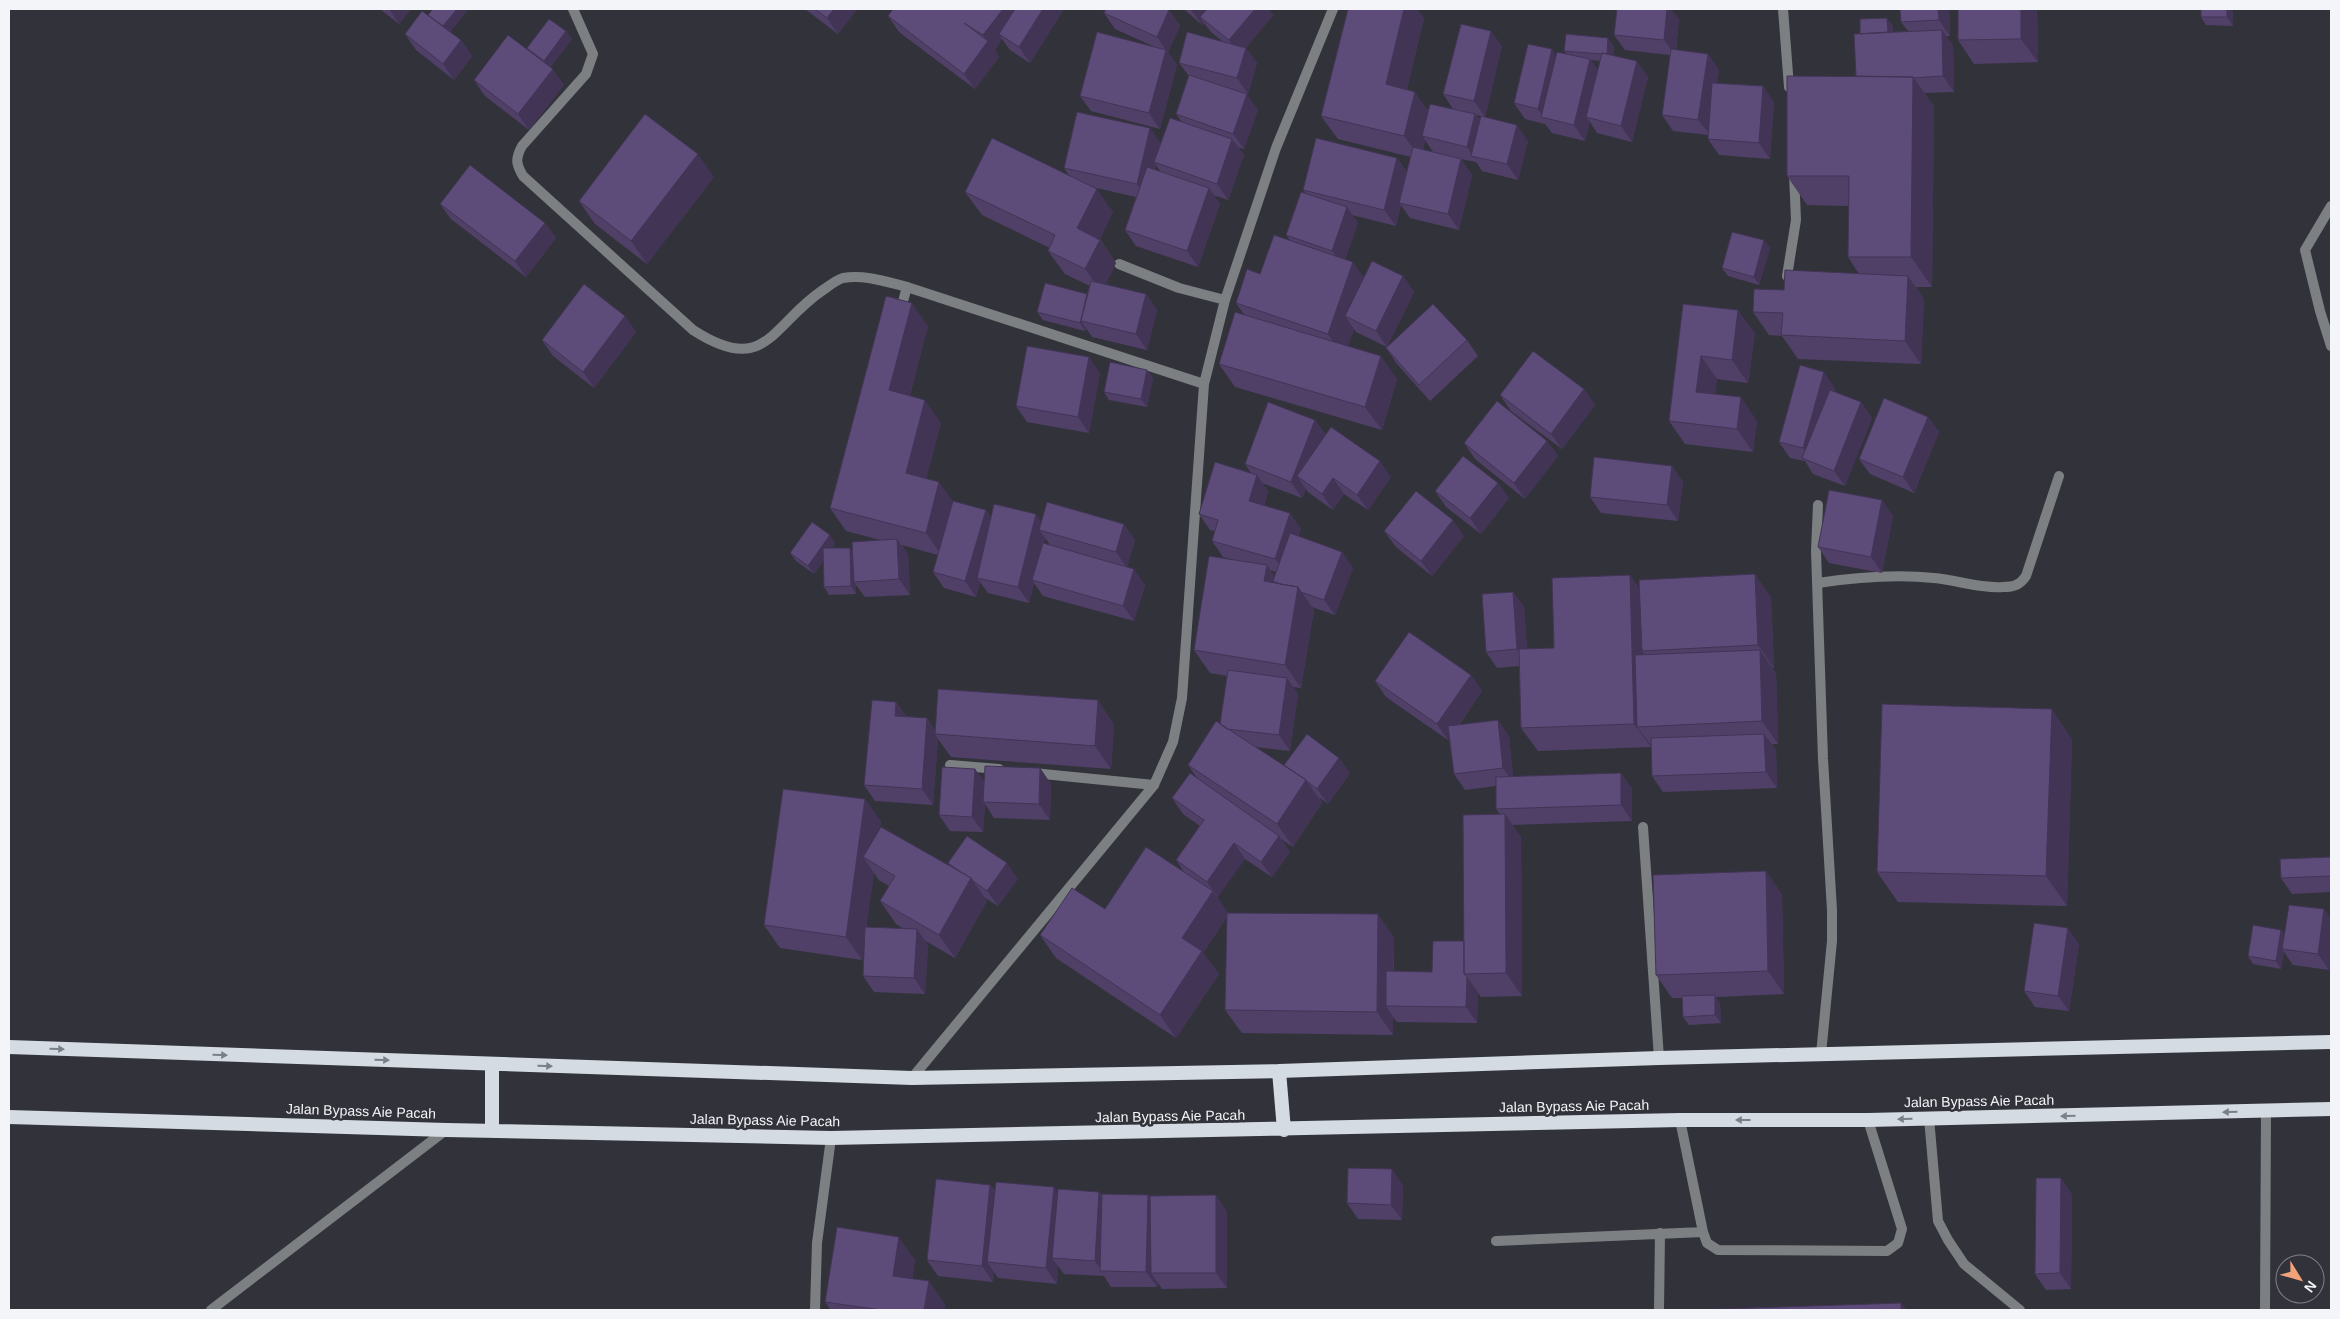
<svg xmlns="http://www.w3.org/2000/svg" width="2340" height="1319" font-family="Arial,sans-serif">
<rect width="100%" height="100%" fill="#32333a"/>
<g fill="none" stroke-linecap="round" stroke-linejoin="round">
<path stroke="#7d8083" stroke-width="10" d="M900,312L907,287
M1818,583C1858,577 1894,574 1934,578C1957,580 1981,589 2003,587C2014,587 2020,585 2026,576L2059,476
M950,765L999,769
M1033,773L1154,785
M1643,827L1659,1058
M1929,1118L1938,1221L1948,1240L1964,1264L2020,1310
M1680,1120L1703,1232L1707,1243L1718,1250L1887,1251L1898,1243L1902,1229L1868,1120
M1496,1241L1703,1232
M211,1310L446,1130
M1659,1310L1660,1233
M2265,1310L2266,1112"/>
<path stroke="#7d8083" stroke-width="10" d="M573,9L593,54L586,74L522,146C515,159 516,164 523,176L693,330C766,377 770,326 823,290C829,286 836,280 843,278C864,274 887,282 907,287L1204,384
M1783,9L1789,87
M1794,174L1796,220L1787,276H1795
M2331,206L2305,250L2320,311L2331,346
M1119,264L1179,288L1225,300
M1818,505L1816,551L1823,759L1832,910V941L1821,1054
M912,1078L1154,785L1173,742L1182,698L1204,384L1225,300L1276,148L1333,9
M815,1310L817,1243L831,1138"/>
<path stroke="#d4dbe2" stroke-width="14" d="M9,1047L912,1078L1279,1071L1659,1058L2331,1042
M1279,1071L1284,1130
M9,1117L446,1130L831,1138L1680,1120H1868L2331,1109
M492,1131V1064"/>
</g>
<path fill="#504068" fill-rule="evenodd" d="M380,9H411L399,24Z
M433,9H468L450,32L461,40L472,56L454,80L416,50L405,34L428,15Z
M805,9H857L838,34Z
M1064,9L1030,63L1010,50L1002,39L995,50L999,57L975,89L899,32L888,16Z
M1184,9H1268L1273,15L1246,48L1257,63L1248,94L1240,92L1258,110L1244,149L1238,147L1244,155L1228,200L1213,195L1220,204L1198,267L1136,246L1125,230L1136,197L1092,187L1113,212L1100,239L1116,263L1106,284L1146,294L1157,310L1147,350L1092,337L1086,328L1085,331L1043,320L1037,312L1087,294L1090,286L1065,274L1048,251L1050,248L982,215L965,192L1070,177L1064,168L1150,128L1161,144L1181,121L1176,114L1189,76L1179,63L1222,41L1211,32L1204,23L1202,25ZM1156,165L1161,172L1155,170Z
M1348,9H1417L1424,18L1407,89L1429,111L1453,109L1443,94L1502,46L1485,117L1528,141L1518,180L1482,171L1476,162L1461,159L1472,175L1459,230L1410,218L1401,205L1396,226L1352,215L1358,223L1345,259L1364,277L1403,276L1414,292L1387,347L1467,340L1478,356L1430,401L1397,364L1386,348L1387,347L1356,332L1354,329L1348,346L1397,379L1382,430L1235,387L1219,364L1245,316L1236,303L1290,240L1286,235L1305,193L1303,190L1397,158L1407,172L1411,157L1338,139L1321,116ZM1476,115L1481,116L1480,120ZM1425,140L1433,152L1423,150Z
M1900,9H1949L1950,36H1946L1953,45L1954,92L1924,93L1934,106L1932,287H1916L1924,299L1921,364L1798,359L1782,336L1769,335L1753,312L1784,290L1859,274L1848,257V206L1807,205L1787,176L1856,76L1860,34L1893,26V32L1908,31L1901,22Z
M2037,9L2038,62L1974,64L1958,40Z
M2233,9V26L2206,25L2201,17Z
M1169,10L1180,26L1168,52L1177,65L1160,129L1091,111L1080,96L1155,47L1115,29L1104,13Z
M1679,19L1676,50L1708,54L1719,70L1717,83L1774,102L1770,159L1719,155L1708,139L1709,135L1673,131L1662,115L1670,55L1625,50L1614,35Z
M566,31L572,39L550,68L564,85L529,130L485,96L474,80L529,51L527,48Z
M1614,46L1613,55L1648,77L1632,142L1597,133L1590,122L1585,141L1552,133L1545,124L1525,119L1514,103L1556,55L1567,54L1564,51ZM1591,60L1600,61L1598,70Z
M714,177L647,264L595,224L579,201Z
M440,204L545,223L556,238L526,277L451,219Z
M1764,240L1770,248L1759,285L1728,276L1722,268Z
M1683,304L1755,333L1748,383L1717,379L1715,394L1757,421L1753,452L1685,444L1669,421Z
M625,316L636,332L594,388L553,356L542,340Z
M928,326L910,395L941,423L926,478L953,502L986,510L991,518L1041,522L1135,540L1127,567L1145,585L1134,621L1043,596L1034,583L1029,603L988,593L980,582L976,597L944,588L933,572L938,555L902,545L908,554L910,595L865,597L856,585V594L829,595L824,587L823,561L814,574L796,561L790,553L835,543L832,548H850L852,551L880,540L846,531L830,508ZM1045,538L1050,545L1044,543Z
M1147,370L1153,378L1147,407L1109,400L1104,392Z
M1100,373L1089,433L1027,422L1016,406Z
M1835,388L1834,392L1861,402L1872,418L1845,486L1813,474L1805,461L1790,458L1779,442Z
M1584,389L1595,405L1562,449L1511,411L1500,395Z
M1928,417L1939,432L1914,493L1870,474L1859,459Z
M1315,420L1326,435L1391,477L1368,510L1344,494L1333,510L1308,492L1306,489L1302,498L1262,483L1268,491L1264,506L1301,529L1298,536L1342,552L1353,568L1335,615L1312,607L1314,610L1301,688L1293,687L1298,694L1290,751L1255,747L1285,766L1339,758L1350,773L1328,804L1319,797L1322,803L1293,847L1281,839L1290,852L1272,877L1245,859L1217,897L1228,913L1394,937V971L1432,972L1464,941L1500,814L1496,809V786L1465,790L1454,774L1449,738L1448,740L1386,697L1375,681L1471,675L1482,691L1459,725L1509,736L1513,777L1621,773L1632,789V821L1512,825L1521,837L1522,996L1481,997L1478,993L1477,1023L1397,1022L1393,1017V1035L1242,1033L1225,1010L1227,917L1203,953L1219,974L1176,1038L1056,958L1040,935L1105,909L1184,872L1176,860L1200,826L1183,814L1172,798L1197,778L1188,765L1220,724L1227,676L1210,673L1194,650L1235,560L1223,557L1212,541L1215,531L1210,530L1199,514L1251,473L1245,464ZM1270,570L1276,572L1274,576Z
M1547,441L1558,456L1525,499L1475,459L1464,443Z
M1672,466L1683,482L1678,521L1601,513L1590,497Z
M1498,483L1509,498L1481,534L1446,507L1435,491Z
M1882,500L1893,516L1882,573L1829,563L1818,547Z
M1384,531L1464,536L1432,576L1396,547Z
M1630,575L1639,588L1771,597L1774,668H1772L1776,673L1778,744H1772L1776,750L1777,788L1663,792L1652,776L1651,745V747L1538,751L1521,728L1519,666L1497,668L1486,652L1513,592L1524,607L1527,649L1554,648Z
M896,702L906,716L927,718L935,730L1114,724L1111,769L951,757L938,739L933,805L875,801L864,785Z
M2072,739L2067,906L1898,902L1877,872Z
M1040,768L1051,784L1050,820L994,818L985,804L983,832L950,831L939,815L975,769L984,782Z
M865,799L881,822L880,827L950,866L948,863L1018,879L998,906L984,897L987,901L955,958L924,940L928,945L925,994L874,992L863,976L865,940L862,960L780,948L764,925ZM874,873L879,880L889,886L880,901L896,924L904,929L866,927Z
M2331,857V892L2292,894L2281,878Z
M1782,894L1784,994L1716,997L1720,1003L1721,1023L1689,1025L1683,1017L1682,998H1672L1656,975Z
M2324,909L2331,919V953L2329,970L2293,965L2284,952L2281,969L2253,964L2248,956L2281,930L2284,935Z
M2079,944L2069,1011L2035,1007L2024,991Z
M990,1185L995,1191L1057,1192H1099L1102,1195L1150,1198L1227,1211V1288L1162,1289L1158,1283L1157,1287H1111L1104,1276L1064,1274L1058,1266L1057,1284L998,1278L994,1272L993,1282L938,1276L927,1260Z
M1403,1185L1402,1220L1358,1219L1347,1203Z
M2072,1194L2071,1289L2046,1290L2035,1274Z
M915,1260L912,1279L929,1281L945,1305L944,1310H831L825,1302Z"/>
<path fill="#413455" d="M389,9H411L399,24Z
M457,9H468L448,35L442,27Z
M834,9H857L838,34L827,18Z
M1003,9H1026L999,34L1002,39L995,50L999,57L975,89L964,74L987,42L983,35Z
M1043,9H1064L1030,63L1019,47Z
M1192,9H1217L1200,17L1204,23L1202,25L1191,10Z
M1255,9H1268L1273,15L1246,48L1257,63L1248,94L1237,78L1240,56L1229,40Z
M1404,9H1417L1424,18L1402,108L1386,84Z
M1667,9H1671L1679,19L1675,55L1664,40Z
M1938,9H1949L1950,36L1939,20Z
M2021,9H2037L2038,62L2021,39Z
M2227,9H2233V26L2227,17Z
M1169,10L1180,26L1168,52L1177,65L1160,129L1149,113L1166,50L1157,37Z
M1887,18L1893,26L1894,43L1888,35Z
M1942,30L1953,45L1954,92L1943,76Z
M566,31L572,39L549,69L544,61Z
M1491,31L1502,46L1485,117L1474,101Z
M1608,38L1614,46L1612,62L1607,54Z
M461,40L472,56L454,80L443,64Z
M1552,49L1563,65L1544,118L1538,109Z
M1708,54L1719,70L1710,135L1698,120Z
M1590,59L1601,75L1586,117L1590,122L1585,141L1574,125Z
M1637,61L1648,77L1632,142L1621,126Z
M553,69L564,85L529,130L518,114Z
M1913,77L1934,106L1932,287L1911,257Z
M1763,86L1774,102L1770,159L1759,143Z
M1415,92L1431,115L1422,136L1425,140L1421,159L1404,136Z
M1247,94L1258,110L1244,149L1233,134Z
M1475,114L1486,130L1473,156L1467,147Z
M1517,125L1528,141L1518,180L1507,164Z
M1150,128L1161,144L1154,162L1156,165L1148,200L1137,184Z
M1232,139L1244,155L1228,200L1217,184Z
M698,154L714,177L647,264L631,241Z
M1397,158L1408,174L1399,203L1401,205L1396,226L1384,210Z
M1461,159L1472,175L1459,230L1448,214Z
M1209,188L1220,204L1198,267L1187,251Z
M1097,189L1113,212L1094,252L1077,228Z
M1347,207L1358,223L1343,266L1332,251Z
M545,223L556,238L526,277L515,261Z
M1100,240L1116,263L1102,292L1085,269Z
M1764,240L1770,248L1759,285L1754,277Z
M1353,262L1369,285L1345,316L1354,329L1344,358L1328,334Z
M1403,276L1414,292L1387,347L1376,331Z
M1908,276L1924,299L1921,364L1905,341Z
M1087,294L1081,321L1086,328L1085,331L1080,323Z
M1146,294L1157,310L1147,350L1136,334Z
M912,303L928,326L905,413L889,390Z
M1738,310L1755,333L1748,383L1732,360Z
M625,316L636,332L594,388L583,372Z
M1381,356L1397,379L1382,430L1365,407Z
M1701,356L1717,379L1713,415L1696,392Z
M1089,357L1100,373L1089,433L1078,417Z
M1147,370L1153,378L1147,407L1141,399Z
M1824,372L1835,388L1814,463L1813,462L1803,448Z
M1584,389L1595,405L1562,449L1551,434Z
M1741,397L1757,421L1753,452L1737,429Z
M925,400L941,423L922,496L906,473Z
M1861,402L1872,418L1845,486L1834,471Z
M1928,417L1939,432L1914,493L1903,477Z
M1315,420L1326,436L1297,476L1306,489L1302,498L1291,482Z
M1547,441L1558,456L1525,499L1514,483Z
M1380,461L1391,477L1368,510L1357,495Z
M1672,466L1683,482L1678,521L1667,505Z
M1257,475L1268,491L1260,517L1249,501Z
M1333,478L1344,494L1333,510L1322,494Z
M939,482L956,505L942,556L926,533Z
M1498,483L1509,498L1481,534L1470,518Z
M1882,500L1893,516L1882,573L1871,557Z
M986,510L997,526L977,578L980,582L976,597L965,581Z
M1290,513L1301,529L1287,575L1275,559Z
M1036,514L1047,530H1039L1045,538L1034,581L1032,580L1034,583L1029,603L1018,587Z
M1453,520L1464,536L1432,576L1421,561Z
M1124,524L1135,540L1127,568L1116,552Z
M830,535L835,543L814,574L808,566Z
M897,539L908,554L910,595L899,579Z
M850,548L856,556L854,582L856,585V594L851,586Z
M1342,552L1353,568L1335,615L1324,600Z
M1267,565L1280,584L1273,581L1282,594L1264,581Z
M1134,569L1145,585L1134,621L1123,606Z
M1755,574L1771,597L1774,668L1758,645Z
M1630,575L1646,598L1642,651L1648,660L1637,727L1651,745V747L1634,724Z
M1298,587L1314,610L1301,688L1285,665Z
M1513,592L1524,607L1528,665L1517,649Z
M1760,650L1776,673L1778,744L1762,721Z
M1471,675L1482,691L1448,740L1437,724Z
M1287,678L1298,694L1290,751L1279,735Z
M1098,700L1114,724L1111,769L1095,746Z
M896,702L907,718L895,716Z
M2052,709L2072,739L2067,906L2046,876Z
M927,718L938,734H935L938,739L933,805L922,789Z
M1498,720L1509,736L1514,784L1503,768Z
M1764,734L1776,750L1777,788L1766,772Z
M1339,758L1350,773L1328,804L1317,789Z
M1040,768L1051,784L1050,820L1039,804Z
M975,769L986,784L983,802L985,804L983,832L972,817Z
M1621,773L1632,789V821L1621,805Z
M1306,780L1322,803L1293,847L1277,824Z
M865,799L881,822L875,864L863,857L874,873L862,960L846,937Z
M1505,814L1521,837L1522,996L1506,973Z
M1279,836L1290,852L1272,877L1261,862Z
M1234,843L1245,859L1218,897L1207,882Z
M1007,863L1018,879L998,906L987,891Z
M1766,871L1782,894L1784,994L1768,971Z
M971,878L987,901L955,958L939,935Z
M1213,891L1229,914L1203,953L1219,974L1176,1038L1160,1015L1182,938Z
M2324,909L2331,919V953L2329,970L2318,954Z
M1378,914L1394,937L1393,1006H1386L1393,1017V1035L1377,1012Z
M2068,928L2079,944L2069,1011L2058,996Z
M917,929L928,945L925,994L914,978Z
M2281,930L2287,938L2282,949L2284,952L2281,969L2276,961Z
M1467,977L1478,992L1477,1023L1466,1007Z
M1715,995L1720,1003L1721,1023L1715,1015Z
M1392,1169L1403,1185L1402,1220L1391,1205Z
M2061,1178L2072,1194L2071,1289L2060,1273Z
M990,1185L1001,1201L987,1262L994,1272L993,1282L982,1266Z
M1054,1187L1065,1203L1052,1258L1058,1266L1057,1284L1046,1268Z
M1099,1192L1110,1208L1102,1271L1095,1261Z
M1148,1195L1159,1210L1151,1273L1158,1283L1157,1287L1146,1272Z
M1216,1195L1227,1211V1288L1216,1273Z
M899,1237L915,1260L909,1299L893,1276Z
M929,1281L945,1305L944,1310H924Z
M1901,1303L1907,1310H1901Z"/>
<path fill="#5d4b79" stroke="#413455" d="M433,9H457L443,26L428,15Z
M815,9H834L827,18Z
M893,9H1003L983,35L964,23L988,41L964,74L888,16Z
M1015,9H1043L1019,47L999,34Z
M1106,9H1165L1169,10L1157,37L1104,13Z
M1207,9H1255L1229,40L1200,17Z
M1348,9H1404L1386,84L1415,92L1404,136L1321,116Z
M1617,9H1667L1664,40L1614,35Z
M1900,9H1938L1939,20L1901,22Z
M1958,9H2021V39L1958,40Z
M2201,9H2227V17H2201Z
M422,11L461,40L443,64L405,34Z
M1887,18L1888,32L1860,34V19Z
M549,19L566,31L544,61L527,48Z
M1461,24L1491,31L1474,101L1443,94Z
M1942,30L1943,76L1913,78V77L1856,76L1854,34Z
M1097,32L1166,50L1149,113L1080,96Z
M1187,32L1246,48L1237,78L1179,63Z
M1566,34L1608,38L1607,54L1602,53V54L1564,51Z
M508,35L553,69L518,114L474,80Z
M1528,44L1552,49L1538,109L1514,103Z
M1671,49L1708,54L1698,120L1662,115Z
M1557,52L1590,59L1574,125L1541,117Z
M1602,53L1637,61L1621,126L1586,117Z
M1189,75L1247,94L1233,134L1176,114Z
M1787,76L1913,77L1911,257H1848L1849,176H1787Z
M1712,83L1763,86L1759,143L1708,139Z
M1430,104L1475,114L1467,147L1422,136Z
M1077,112L1150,128L1137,184L1064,168Z
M645,114L698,154L631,241L579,201Z
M1481,116L1517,125L1507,164L1471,156Z
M1170,118L1232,139L1217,184L1154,162Z
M992,138L1097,189L1077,228L1100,240L1085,269L1048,251L1055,235L965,192Z
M1316,138L1397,158L1384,210L1303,190Z
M1413,147L1461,159L1448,214L1399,203Z
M470,165L545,223L515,261L440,204Z
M1147,167L1209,188L1187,251L1125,230Z
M1301,192L1347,207L1332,251L1286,235Z
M1732,232L1764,240L1754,277L1722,268Z
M1274,235L1353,262L1328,334L1236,303L1247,269L1260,274Z
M1372,261L1403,276L1376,331L1345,316Z
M1785,270L1908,276L1905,341L1781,335L1783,313L1753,312L1754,289L1784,290Z
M1091,281L1146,294L1136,334L1081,321Z
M1045,283L1087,294L1080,323L1037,312Z
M584,284L625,316L583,372L542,340Z
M886,296L912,303L889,390L925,400L906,473L939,482L926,533L830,508Z
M1433,304L1467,340L1419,385L1386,348Z
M1683,304L1738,310L1732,360L1701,356L1696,392L1741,397L1737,429L1669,421Z
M1235,312L1381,356L1365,407L1219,364Z
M1027,346L1089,357L1078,417L1016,406Z
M1533,351L1584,389L1551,434L1500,395Z
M1110,362L1147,370L1141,399L1104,392Z
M1800,365L1824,372L1803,448L1779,442Z
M1830,390L1861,402L1834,471L1802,458Z
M1884,398L1928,417L1903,477L1859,459Z
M1497,401L1547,441L1514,483L1464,443Z
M1268,402L1315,420L1291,482L1245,464Z
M1331,427L1380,461L1357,495L1333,478L1322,494L1297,476Z
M1463,456L1498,483L1470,518L1435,491Z
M1594,457L1672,466L1667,505L1590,497Z
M1215,462L1257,475L1249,501L1290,513L1275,559L1212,541L1218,520L1199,514Z
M1829,490L1882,500L1871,557L1818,547Z
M1416,491L1453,520L1421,561L1384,531Z
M953,501L986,510L965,581L933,572Z
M1047,502L1124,524L1116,552L1039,530Z
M994,504L1036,514L1018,587L977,578Z
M812,522L830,535L808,566L790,553Z
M1290,533L1342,552L1324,600L1301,592L1298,587L1280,584L1273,581Z
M897,539L899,579L854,582L852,542Z
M1043,543L1134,569L1123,606L1032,580Z
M823,548H850L851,586L824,587Z
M1209,556L1267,565L1264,581L1298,587L1285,665L1194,650Z
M1755,574L1758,645L1642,651L1639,580Z
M1630,575L1634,724L1521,728L1519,649L1554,648L1552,578Z
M1513,592L1517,649L1486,652L1482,594Z
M1409,632L1471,675L1437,724L1375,681Z
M1760,650L1762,721L1637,727L1635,655Z
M1228,670L1287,678L1279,735L1227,729L1220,724Z
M938,689L1098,700L1095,746L935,734Z
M872,700L896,702L895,716L927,718L922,789L864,785Z
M1882,704L2052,709L2046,876L1877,872Z
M1498,720L1503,768L1454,774L1448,726Z
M1216,721L1306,780L1277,824L1188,765Z
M1307,734L1339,758L1317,789L1308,782L1306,780L1284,765Z
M1764,734L1766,772L1652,776L1651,738Z
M985,766L1040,768L1039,804L983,802Z
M942,767L975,769L972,817L939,815Z
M1190,773L1279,836L1261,862L1234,843L1207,882L1176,860L1204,820L1172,798Z
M1621,773V805L1496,809V777Z
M783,789L865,799L846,937L764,925Z
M1505,814L1506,973L1464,974L1463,815Z
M881,827L971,878L939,935L880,901L895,876L863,857Z
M967,836L1007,863L987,891L973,881L971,878L961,872L948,863Z
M1146,847L1213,891L1182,938L1202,951L1160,1015L1040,935L1072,888L1105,909Z
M2331,857V876L2281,878L2280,859Z
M1766,871L1768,971L1656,975L1653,875Z
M2289,905L2324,909L2318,954L2282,949Z
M1227,913L1378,914L1377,1012L1225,1010Z
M2034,923L2068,928L2058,996L2024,991Z
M2253,925L2281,930L2276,961L2248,956Z
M865,927L917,929L914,978L863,976Z
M1433,941H1464V974L1467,977L1466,1007L1386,1006V971L1432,972Z
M1715,995V1015L1683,1017L1682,996Z
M1348,1168L1392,1169L1391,1205L1347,1203Z
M2036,1178H2061L2060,1273L2035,1274Z
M936,1179L990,1185L982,1266L927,1260Z
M996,1182L1054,1187L1046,1268L987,1262Z
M1058,1189L1099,1192L1095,1261L1052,1258Z
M1102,1194L1148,1195L1146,1272L1100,1271Z
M1216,1195V1273H1151L1150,1196Z
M837,1227L899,1237L893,1276L929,1281L924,1310H881L825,1302Z
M1901,1303V1310H1692Z"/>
<defs><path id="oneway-solid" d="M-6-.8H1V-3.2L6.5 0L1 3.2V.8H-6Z" transform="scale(1.25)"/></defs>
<g fill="#7b7f86">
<use href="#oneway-solid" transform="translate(57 1049) rotate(2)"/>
<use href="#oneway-solid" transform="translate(220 1055) rotate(2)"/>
<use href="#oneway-solid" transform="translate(382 1060) rotate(2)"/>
<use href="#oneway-solid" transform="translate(545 1066) rotate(2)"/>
<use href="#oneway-solid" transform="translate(2230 1112) rotate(179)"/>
<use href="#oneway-solid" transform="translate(2068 1116) rotate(179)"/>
<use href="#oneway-solid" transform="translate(1905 1119) rotate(178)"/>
<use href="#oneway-solid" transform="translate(1743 1120) rotate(-180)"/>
</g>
<g text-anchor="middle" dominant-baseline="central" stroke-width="5" stroke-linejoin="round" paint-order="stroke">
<g font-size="14" fill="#f3f5f9" stroke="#32333a">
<text transform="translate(1979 1101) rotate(-1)">Jalan Bypass Aie Pacah</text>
<text transform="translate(1574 1106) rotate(-1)">Jalan Bypass Aie Pacah</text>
<text transform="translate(361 1111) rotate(2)">Jalan Bypass Aie Pacah</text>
<text transform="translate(1170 1116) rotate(-1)">Jalan Bypass Aie Pacah</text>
<text transform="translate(765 1120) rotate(1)">Jalan Bypass Aie Pacah</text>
</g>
</g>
<rect width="2340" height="1319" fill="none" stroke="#f3f5f9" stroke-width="20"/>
<g transform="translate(2300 1279) rotate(127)"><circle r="24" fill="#32333a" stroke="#7f8186"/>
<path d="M0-4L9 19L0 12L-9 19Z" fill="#f1a27b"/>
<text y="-8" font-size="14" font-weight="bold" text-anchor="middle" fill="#f3f5f9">N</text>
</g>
</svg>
